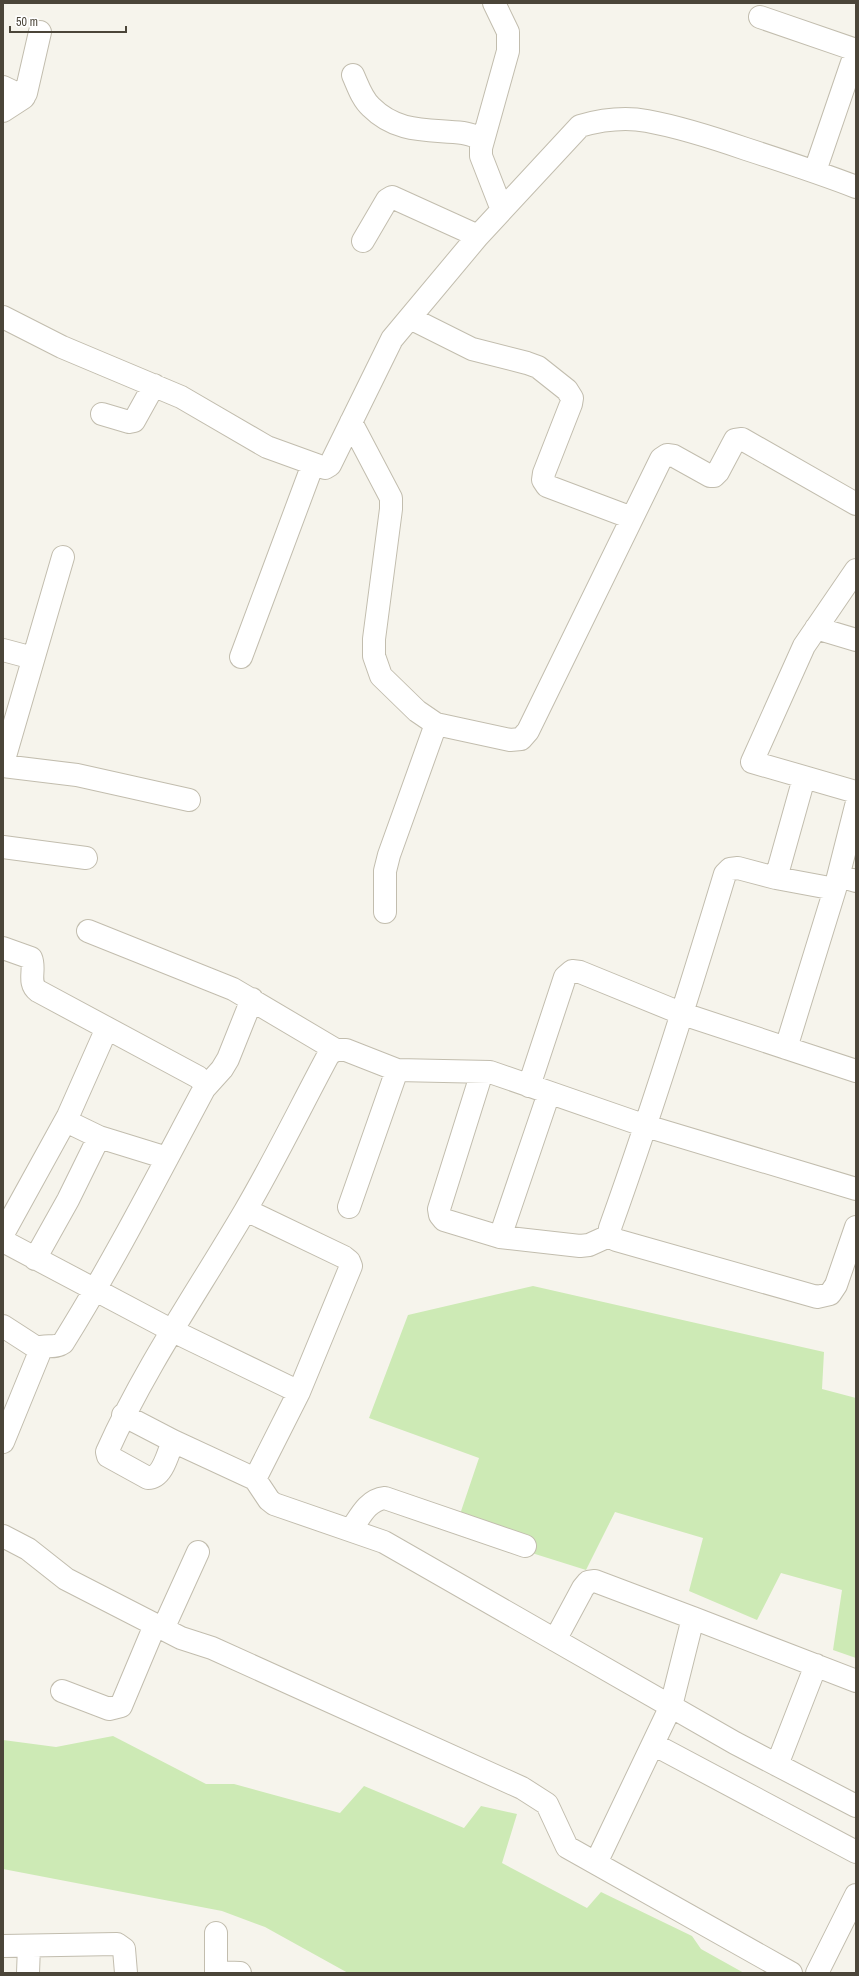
<svg xmlns="http://www.w3.org/2000/svg" width="859" height="1976" font-family="'Archivo Narrow',sans-serif">
<rect width="100%" height="100%" fill="#f6f4ec"/>
<path fill="#cdeab5" d="M533,1286L824,1352L822,1389L856,1398V1658L833,1650L842,1590L781,1573L757,1620L689,1591L703,1538L615,1512L586,1570L455,1529L479,1458L369,1418L408,1315Z
M113,1736L206,1784H234L340,1813L364,1786L464,1828L481,1806L517,1814L502,1863L587,1908L601,1892L692,1936L701,1949L744,1973H348L265,1927L222,1911L3,1869V1740L56,1747Z"/>
<g fill="none" stroke-linecap="round" stroke-linejoin="round">
<g stroke="#c2bdae" stroke-width="24">
<path id="minor" d="M494,3L508,32V51L481,148V156L502,210
M760,17L856,50
M353,75C358,86 362,99 371,107C398,134 429,129 463,133C470,134 477,137 483,139
M3,87L24,97
M3,111L23,98L26,93L40,32
M815,171L856,51
M363,241L387,200L392,197L478,236
M3,317L62,347L181,397L267,447L325,468L330,465L392,339L478,236L580,126C601,120 625,117 647,121C680,127 714,138 746,149C783,161 820,173 856,187
M410,318L472,349L527,363L538,367L567,390L572,398L571,404L544,473L543,480L547,486L632,518
M102,414L129,422L134,421L154,385
M351,422L391,498V509L374,639V656L381,676L417,711L436,724L510,740L521,739L528,731L661,459L667,455L674,456L710,476H714L718,472L735,440L742,439L856,504
M856,570L804,646L752,762L856,792
M816,628L856,640
M3,650L33,658
M241,657L313,464
M3,763L63,557
M3,766L77,775L189,800
M856,806L835,889L776,878L738,868L730,869L725,874C689,993 652,1111 610,1228L611,1235L616,1240L817,1297L830,1294L836,1285L856,1227
M3,847L86,858
M839,876L856,881
M776,878L804,778
M385,912V871L389,855L436,724
M88,931L233,989L336,1050
M3,948L31,958C36,969 27,983 38,991L198,1077L203,1082L204,1089C158,1175 114,1261 63,1343C55,1349 46,1344 37,1348
M786,1048L835,889
M482,1072L439,1209L440,1215L444,1220L500,1237L580,1246L589,1245L611,1235
M529,1086L565,977L572,971L580,972L683,1014L856,1071
M204,1089L222,1069L228,1059L252,999
M66,1121L99,1137L167,1158
M349,1207L397,1070
M246,1210L344,1257L349,1261L351,1266L299,1392L255,1479
M3,1234L68,1116L107,1028
M500,1237L549,1093
M3,1241L171,1330L299,1392
M35,1259L68,1200L99,1137
M3,1326L37,1348L39,1354L3,1442
M123,1415L173,1441L255,1479L269,1500L274,1504L384,1542L735,1743L856,1806
M173,1441C168,1453 163,1478 148,1478L108,1456L107,1452C145,1367 198,1291 245,1211C275,1160 301,1106 329,1054L336,1050H346L397,1070L490,1072L646,1126L856,1189
M351,1530C360,1517 367,1500 385,1498L525,1546
M3,1536L28,1549L66,1579L181,1638L212,1648L522,1788L547,1804L567,1847L791,1973
M163,1629L198,1552
M555,1640L583,1588L588,1582L595,1581L693,1618
M62,1691L109,1709L121,1706L155,1625
M653,1744L856,1852
M777,1765L816,1665
M596,1863L671,1706L693,1618L856,1681
M3,1946L117,1944L124,1949L126,1973
M216,1972L240,1973
M28,1973L29,1946
M216,1973V1933
M817,1973L856,1895"/>
</g>
<use href="#minor" stroke="#fff" stroke-width="22"/>
</g>
<rect width="859" height="1976" fill="none" stroke="#4b4539" stroke-width="8"/>
<path d="M10 26v6h116v-6" fill="none" stroke="#4b4539" stroke-width="2"/>
<text x="16" y="26" font-size="12" fill="#4b4539" stroke="#ffffff" stroke-width="3" paint-order="stroke">50 m</text>
</svg>
